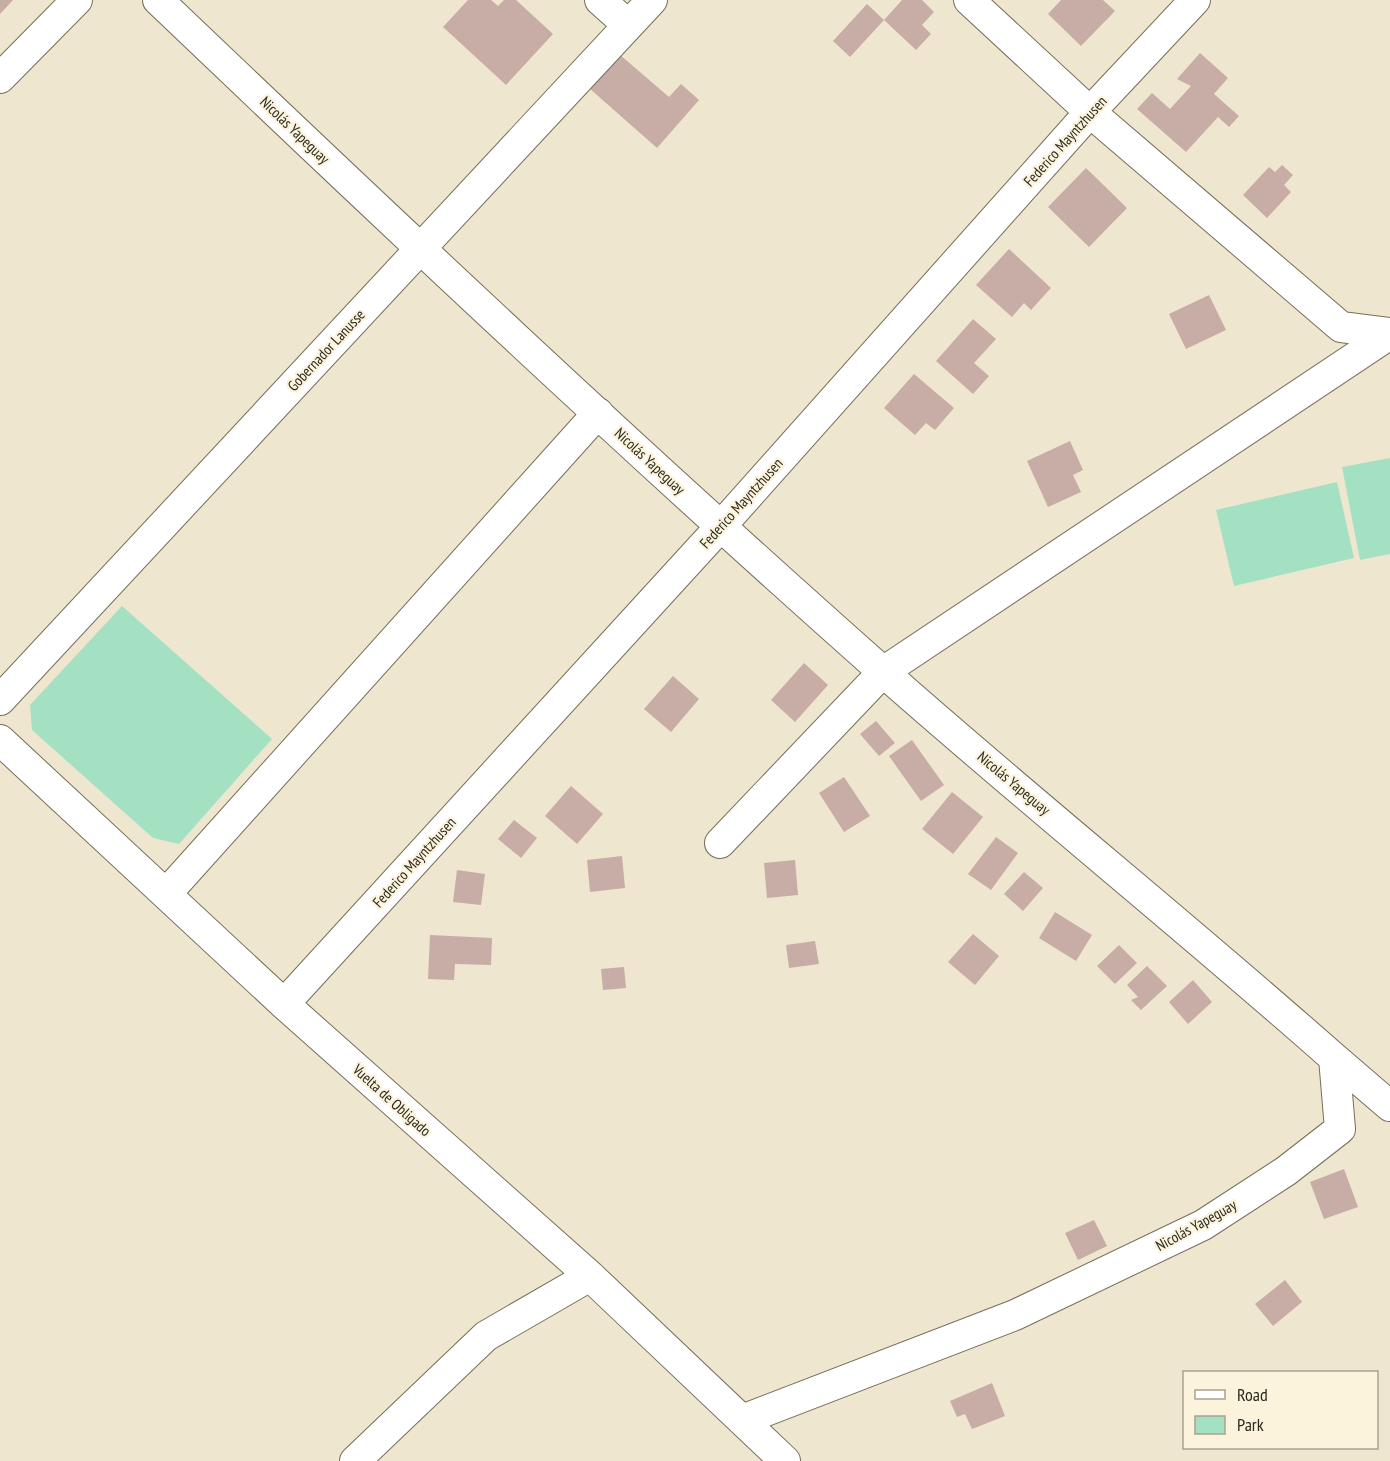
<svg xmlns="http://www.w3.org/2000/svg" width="1390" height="1461" font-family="'PT Sans Narrow',sans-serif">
<rect width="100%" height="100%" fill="#eee6cf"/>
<path fill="#a4e1c3" d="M1390,458V554L1360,560L1342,467Z
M1337,482L1354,558L1234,586L1216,510Z
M122,606L272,739L179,844L153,838L32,730L30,705Z"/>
<path fill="#c7ada6" d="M0,0H13L0,14Z
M468,0H491L498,6L504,0H516L553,34L506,85L443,27Z
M902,0H922L934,12L922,25L931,34L916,50L884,20Z
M1061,0H1103L1115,11L1081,46L1048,14Z
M867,4L884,20L850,57L833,41Z
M1200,53L1228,78L1214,94L1239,116L1229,127L1218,117L1186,152L1137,109L1152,93L1170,109L1191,86L1177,79Z
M619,54L669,97L681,84L699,100L657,148L589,88Z
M1282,165L1293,175L1284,185L1291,192L1267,218L1243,195L1269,167L1275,172Z
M1086,168L1127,208L1089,247L1048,207Z
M1009,249L1051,288L1031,310L1024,303L1012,317L976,285Z
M1209,295L1226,330L1186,349L1169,314Z
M973,319L996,339L974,363L989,376L973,394L936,361Z
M914,374L954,408L935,430L926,423L915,435L884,408Z
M1070,441L1083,470L1073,475L1081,492L1048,507L1027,461Z
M804,663L828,685L795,722L771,700Z
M673,676L699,699L671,732L644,709Z
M876,721L895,743L879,756L860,734Z
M912,740L944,785L921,801L889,756Z
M844,777L870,816L844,832L819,793Z
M571,786L603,814L577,844L545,816Z
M952,792L983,817L953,854L922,829Z
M514,820L537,838L521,858L498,839Z
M996,837L1018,853L991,890L968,874Z
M622,856L625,888L590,892L587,860Z
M795,860L798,895L767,898L764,863Z
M457,870L485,874L481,905L453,902Z
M1024,872L1043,888L1023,911L1004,894Z
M1055,912L1092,935L1076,961L1039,938Z
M973,934L999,956L975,985L948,962Z
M430,935L492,938L491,965L455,964L454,980L428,979Z
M815,941L819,964L789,968L786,945Z
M1119,945L1137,963L1115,984L1097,966Z
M1147,966L1167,986L1141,1010L1131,1000L1138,997L1127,985Z
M624,967L626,988L603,990L601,969Z
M1193,980L1212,1002L1188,1024L1169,1002Z
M1344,1169L1358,1207L1324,1219L1310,1182Z
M1094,1220L1107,1246L1078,1260L1065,1233Z
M1285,1280L1302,1302L1273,1326L1255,1304Z
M992,1383L1005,1416L972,1429L965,1414L957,1417L950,1401Z"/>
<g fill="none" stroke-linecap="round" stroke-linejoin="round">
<g stroke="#756e5a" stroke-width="32">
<path id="minor" d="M158,0C396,227 635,452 881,670C1030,802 1185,926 1334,1058L1340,1129L1286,1171L1203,1225L1015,1315L742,1420
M600,0L628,25
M969,0L1090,112L1341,327L1390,333
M0,78L77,0
M0,700L652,0
M0,740L284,1004L590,1276L785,1461
M720,843L883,672L1390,334
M166,894L598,413
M284,1004L721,526L1090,112L1195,0
M1334,1058L1390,1106
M355,1461L486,1336L590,1276"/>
</g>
<use href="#minor" stroke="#fff" stroke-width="30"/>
</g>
<g text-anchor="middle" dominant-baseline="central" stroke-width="4.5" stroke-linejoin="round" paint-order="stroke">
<g font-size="15" fill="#2b281f" stroke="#fbf3dc">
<text transform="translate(295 130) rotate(44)">Nicolás Yapeguay</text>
<text transform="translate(1065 141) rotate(-48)">Federico Mayntzhusen</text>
<text transform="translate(326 350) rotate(-47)">Gobernador Lanusse</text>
<text transform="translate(650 461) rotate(43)">Nicolás Yapeguay</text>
<text transform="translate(741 503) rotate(-48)">Federico Mayntzhusen</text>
<text transform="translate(1014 783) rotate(40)">Nicolás Yapeguay</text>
<text transform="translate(414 862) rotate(-48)">Federico Mayntzhusen</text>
<text transform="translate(392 1100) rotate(42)">Vuelta de Obligado</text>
<text transform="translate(1196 1225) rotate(-29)">Nicolás Yapeguay</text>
</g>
</g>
<rect x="1183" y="1371" width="195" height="78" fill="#fbf3dc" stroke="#a8a290" stroke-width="1.5"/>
<rect x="1195" y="1390" width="30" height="9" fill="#ffffff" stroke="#a8a290" stroke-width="1.5"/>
<text x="1237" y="1401" font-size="18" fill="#2b281f">Road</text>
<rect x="1195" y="1416" width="30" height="18" fill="#a4e1c3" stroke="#a8a290" stroke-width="1.5"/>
<text x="1237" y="1431" font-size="18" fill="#2b281f">Park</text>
</svg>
